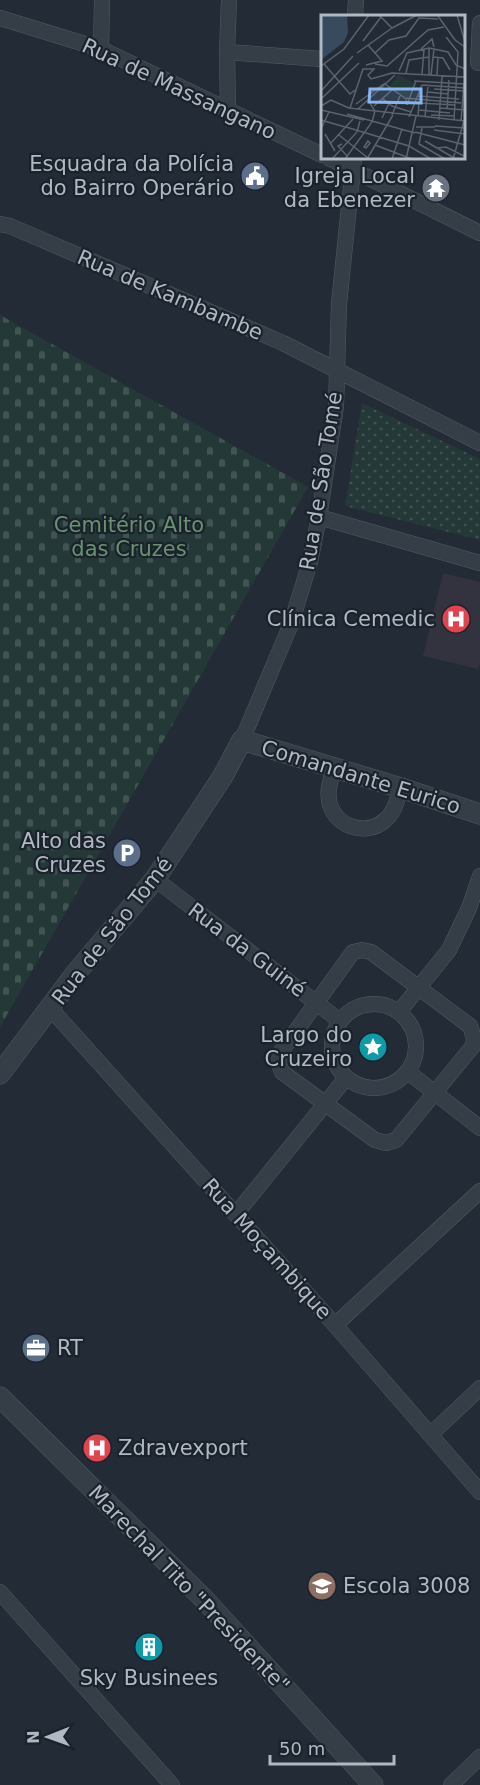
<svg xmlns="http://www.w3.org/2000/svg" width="480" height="1785" font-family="'DejaVu Sans',sans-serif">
<defs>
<pattern id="cemetery-stones" width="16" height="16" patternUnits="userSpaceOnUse" patternTransform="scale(1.5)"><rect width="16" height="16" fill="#253838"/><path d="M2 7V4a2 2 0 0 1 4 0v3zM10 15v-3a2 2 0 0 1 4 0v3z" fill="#425353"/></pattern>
<pattern id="park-dots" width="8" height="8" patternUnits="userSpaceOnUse" patternTransform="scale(1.5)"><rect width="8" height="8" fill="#253838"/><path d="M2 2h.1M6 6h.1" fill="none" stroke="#425353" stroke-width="1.8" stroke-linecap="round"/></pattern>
</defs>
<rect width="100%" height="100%" fill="#222b36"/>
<path fill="#32333e" d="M443,573L480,582V662L478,669L423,656Z"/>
<path fill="url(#cemetery-stones)" d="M0,315L308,487L0,1027Z"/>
<path fill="url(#park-dots)" d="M362,403L480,459V540L345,506Z"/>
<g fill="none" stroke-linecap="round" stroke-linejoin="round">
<g stroke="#535b64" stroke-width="16">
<path id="minor" d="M355,16L356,0
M0,18L101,49L322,155
M480,23L478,63H480
M101,49L102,0
M227,52L322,59
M228,111L227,52L229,0
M329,158L480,233
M0,224L10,226L283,343L480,443
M319,517L480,563
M242,740L291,624L310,562L319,517L336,406L339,304L354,158
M334,767C331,779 326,792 330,805C337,827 366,836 384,821C395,813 397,799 401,788
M155,879L340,1021
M362,950L371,952L470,1026L474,1038L473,1046L396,1140L386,1143L375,1140L282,1072L279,1064L280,1053L353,952Z
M332 1046a42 42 0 1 1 84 0a42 42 0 1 1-84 0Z
M50,1008L335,1325L480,1492
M399,1012L449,950L469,908L480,876
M408,1072L480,1128
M236,1214L346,1078
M335,1325L480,1191
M431,1434L480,1388
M0,1592L172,1785
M451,1785L480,1757"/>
</g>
<g stroke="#535b64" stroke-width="21">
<path id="tertiary" d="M0,1074L75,974L155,879L223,776L242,740L401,788L480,814
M0,1397L205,1600L373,1785"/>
</g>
<use href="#minor" stroke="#353d47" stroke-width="15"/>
<use href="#tertiary" stroke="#353d47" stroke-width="20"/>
</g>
<defs>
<g id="civic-disc" transform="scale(1.5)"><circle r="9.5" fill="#5c6f8a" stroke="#1b222b"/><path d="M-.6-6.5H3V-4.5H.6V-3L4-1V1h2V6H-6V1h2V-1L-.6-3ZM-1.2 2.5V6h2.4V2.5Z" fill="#fff"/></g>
<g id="temple-disc" transform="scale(1.5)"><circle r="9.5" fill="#6b7280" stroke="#1b222b"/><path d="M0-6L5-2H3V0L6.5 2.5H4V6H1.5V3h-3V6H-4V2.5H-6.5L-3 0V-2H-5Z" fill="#fff"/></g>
<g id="hospital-disc" transform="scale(1.5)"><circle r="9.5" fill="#e0444e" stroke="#1b222b"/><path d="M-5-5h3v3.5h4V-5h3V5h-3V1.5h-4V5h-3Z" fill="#fff"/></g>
<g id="parking-disc" transform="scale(1.5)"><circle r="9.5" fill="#5c6f8a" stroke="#1b222b"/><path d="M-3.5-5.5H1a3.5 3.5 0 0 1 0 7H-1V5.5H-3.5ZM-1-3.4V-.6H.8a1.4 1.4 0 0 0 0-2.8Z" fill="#fff"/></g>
<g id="sight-disc" transform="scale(1.5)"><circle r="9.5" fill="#0f9aa8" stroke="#1b222b"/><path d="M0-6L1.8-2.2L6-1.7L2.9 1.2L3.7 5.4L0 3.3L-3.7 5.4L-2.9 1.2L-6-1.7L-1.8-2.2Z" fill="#fff"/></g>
<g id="office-disc" transform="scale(1.5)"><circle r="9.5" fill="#5c6f8a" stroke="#1b222b"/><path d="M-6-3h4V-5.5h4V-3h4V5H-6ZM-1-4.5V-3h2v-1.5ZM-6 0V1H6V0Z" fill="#fff"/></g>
<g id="school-disc" transform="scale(1.5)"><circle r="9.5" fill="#8d6e63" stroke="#1b222b"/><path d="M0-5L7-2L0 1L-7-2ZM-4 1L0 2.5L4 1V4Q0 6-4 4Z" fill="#fff"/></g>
<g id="building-disc" transform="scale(1.5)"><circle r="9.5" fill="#0f9aa8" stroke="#1b222b"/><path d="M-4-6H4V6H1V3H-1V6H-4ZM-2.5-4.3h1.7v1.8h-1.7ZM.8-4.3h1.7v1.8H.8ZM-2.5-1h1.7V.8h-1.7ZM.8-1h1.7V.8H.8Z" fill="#fff"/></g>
</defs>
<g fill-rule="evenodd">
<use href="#civic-disc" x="255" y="176"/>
<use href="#temple-disc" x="436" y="188"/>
<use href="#hospital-disc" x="456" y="619"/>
<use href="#parking-disc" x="127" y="853"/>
<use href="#sight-disc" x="373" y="1047"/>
<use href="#office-disc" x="36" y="1348"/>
<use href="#hospital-disc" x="97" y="1448"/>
<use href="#school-disc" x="322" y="1586"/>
<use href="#building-disc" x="149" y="1647"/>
</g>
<g text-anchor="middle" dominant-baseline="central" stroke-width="4.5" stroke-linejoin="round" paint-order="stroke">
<g font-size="21" fill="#b0b8c3" stroke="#1b222b">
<text transform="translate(179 89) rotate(25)">Rua de Massangano</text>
<text transform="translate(170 295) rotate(23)">Rua de Kambambe</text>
<text transform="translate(321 481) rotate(-81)">Rua de São Tomé</text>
<text transform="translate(361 777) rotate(17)">Comandante Eurico</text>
<text transform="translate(112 931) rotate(-52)">Rua de São Tomé</text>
<text transform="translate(247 950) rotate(37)">Rua da Guiné</text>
<text transform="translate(267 1249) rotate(48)">Rua Moçambique</text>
<text transform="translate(189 1589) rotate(46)">Marechal Tito "Presidente"</text>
</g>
<g font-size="21" fill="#b0b8c3" stroke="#1b222b" text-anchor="end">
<text x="234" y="164">Esquadra da Polícia<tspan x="234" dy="24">do Bairro Operário</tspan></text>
<text x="415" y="176">Igreja Local<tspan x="415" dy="24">da Ebenezer</tspan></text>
<text x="435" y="619">Clínica Cemedic</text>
<text x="106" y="841">Alto das<tspan x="106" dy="24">Cruzes</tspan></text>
<text x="352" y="1035">Largo do<tspan x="352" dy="24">Cruzeiro</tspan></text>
<text x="57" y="1348" text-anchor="start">RT</text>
<text x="118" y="1448" text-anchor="start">Zdravexport</text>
<text x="343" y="1586" text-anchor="start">Escola 3008</text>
<text x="149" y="1678" text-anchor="middle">Sky Businees</text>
</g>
<g font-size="21" fill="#699270" stroke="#1b222b">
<text x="129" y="525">Cemitério Alto<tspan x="129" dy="24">das Cruzes</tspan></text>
</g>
</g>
<g transform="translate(321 15)">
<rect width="144" height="144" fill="#222b36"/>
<path d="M77,59L94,69L86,83L68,73Z" fill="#253838"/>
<path d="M0,0H26L27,18L23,27L0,45Z" fill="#384a5e"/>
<path fill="none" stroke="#5b636e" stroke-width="1.5" d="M58,0L71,13L96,0M136,0L144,27M117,1L134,25L144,32M125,22L137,37L133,105M42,26L60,2M100,34L111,24L113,32M36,38L71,13M54,38L68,25L85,21L98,3L117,4M112,42L122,43L129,55M3,49L29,79L34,75M54,49L66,51L107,15L123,12M45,50L61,46L47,30M0,51L23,34L48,0M78,56L86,38L108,33L127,37L135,50L144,54M85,58L88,45L108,42M101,59L103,34M108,60V34M110,60L113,34M116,60L117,42M93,66L144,69M64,69L84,83L140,88M101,70L144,73M113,74L143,76M0,76L32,41M107,77L127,79M97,81L138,84M85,83L86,90L95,66M0,84L38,48M62,84L71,91L90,97M35,89L64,68M0,91L10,85L28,93M53,91L71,75M28,93L144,106M29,93L42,54H53L47,60L50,64L71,58L144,62M119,93L144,95M37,94L74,60M126,94L128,65M0,95L43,105M98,95L129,98M26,99L94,118M71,100L79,81M110,100L133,101M97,101L98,88L134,90M88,102L101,70M104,102L107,70M61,103L69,86M0,105L24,112M118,105L121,61M140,106L143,68M114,111L144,113M25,112L88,131L110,144M95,112H114M101,113L98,129L124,144M0,114L8,97M113,115L144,119M94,117L144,130M4,119L14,136M18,120L47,143M47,126L49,128L45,133L43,132ZM104,126L135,144M9,129L32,104M21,129L17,131L27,142M54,130L91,144M116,133L125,132L143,141M11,144L36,117L39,106M24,144L51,107L54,96L47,85M46,144L72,100M71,144L81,114M85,144L95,101M132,144L143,106"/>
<path fill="#89b5ef" fill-opacity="0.15" stroke="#89b5ef" stroke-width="3" d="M49,74H100V88L48,87Z"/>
<rect width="144" height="144" fill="none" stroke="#b0b8c3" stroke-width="3"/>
</g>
<g transform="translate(48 1737) rotate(269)" stroke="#1b222b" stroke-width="4.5" paint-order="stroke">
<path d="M0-4.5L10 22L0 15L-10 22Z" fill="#b0b8c3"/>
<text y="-9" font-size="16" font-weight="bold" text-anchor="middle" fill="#b0b8c3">N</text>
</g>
<path d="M270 1755v9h124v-9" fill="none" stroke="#b0b8c3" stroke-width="3"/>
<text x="279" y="1755" font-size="18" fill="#b0b8c3" stroke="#1b222b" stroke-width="4.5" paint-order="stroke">50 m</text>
</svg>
